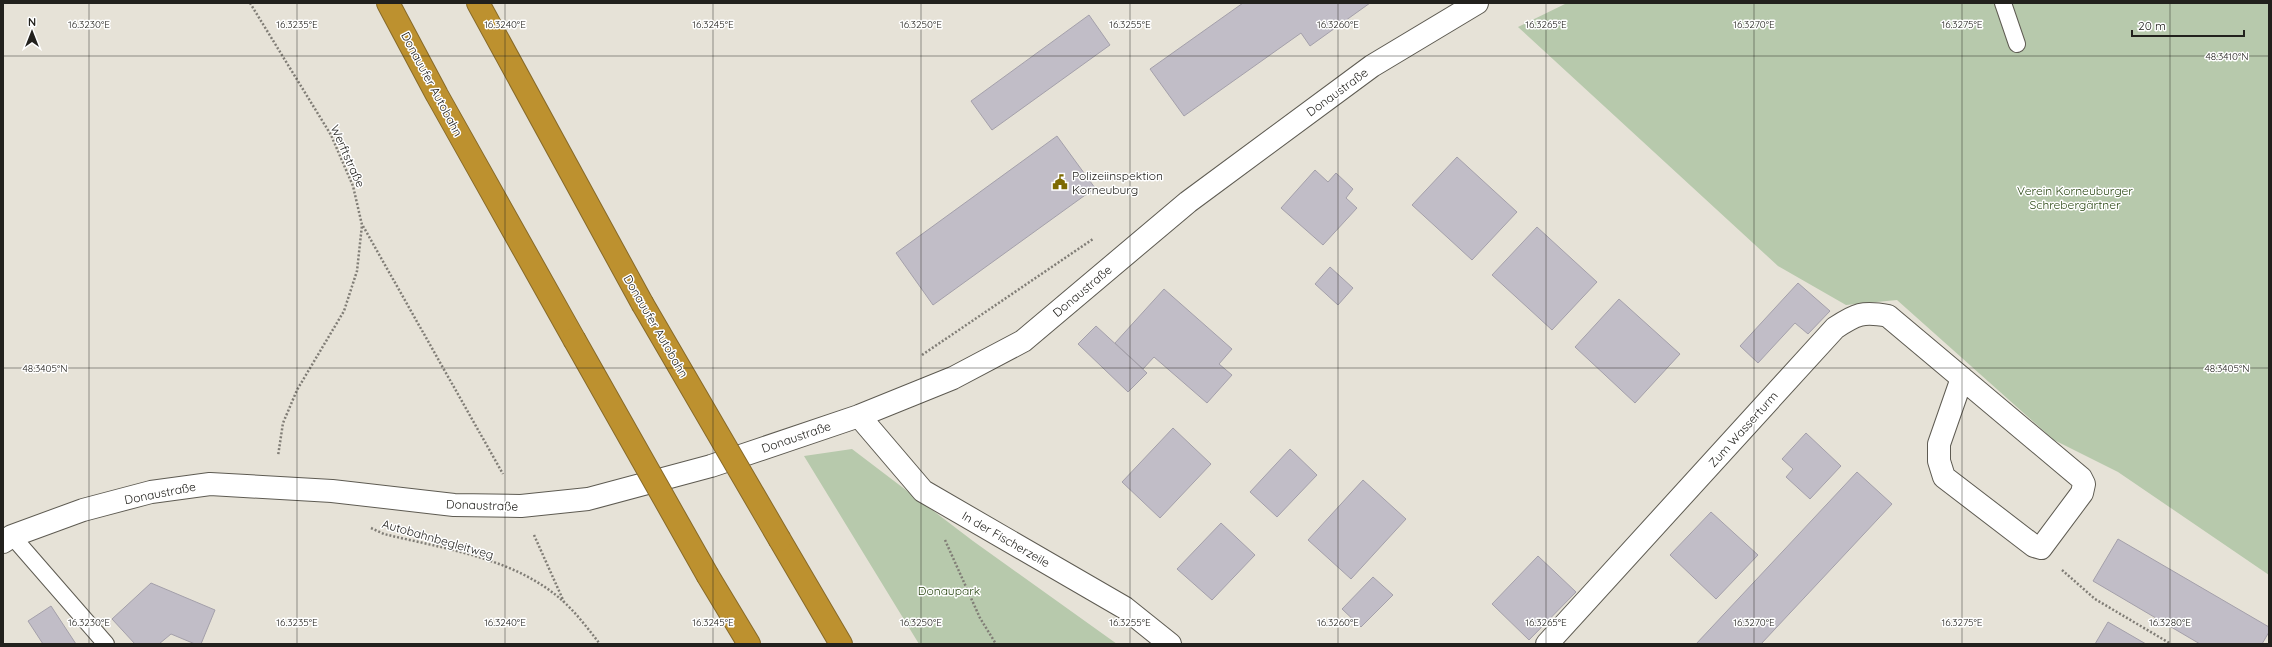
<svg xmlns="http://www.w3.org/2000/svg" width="2272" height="647" font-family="Quicksand,sans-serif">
<rect width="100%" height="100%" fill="#e6e2d7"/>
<path fill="#b7c9ac" d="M1567,3H2269V575L2118,472L2054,440L1897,300L1846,305L1778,266L1518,27Z
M852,449L973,541L1117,644H919L804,456Z"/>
<path fill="#c1bdc7" stroke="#a4a0aa" d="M1243,3H1370L1310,46L1301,33L1184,116L1150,69Z
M1089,15L1110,45L992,130L971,101Z
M1057,136L1095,188L933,305L896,253Z
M1457,157L1517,212L1472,260L1412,205Z
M1315,170L1328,182L1336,173L1353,189L1346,198L1357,208L1323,245L1281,208Z
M1537,227L1597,282L1552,330L1492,275Z
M1330,267L1353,288L1338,305L1315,284Z
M1798,283L1830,311L1808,334L1795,323L1758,363L1740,346Z
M1164,289L1232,349L1219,364L1232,375L1207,403L1154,357L1143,369L1115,343Z
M1619,299L1680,354L1635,403L1575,347Z
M1096,326L1147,373L1128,392L1078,344Z
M1173,428L1211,464L1160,518L1122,482Z
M1806,433L1841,466L1810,499L1786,477L1793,469L1782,459Z
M1290,449L1317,475L1277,517L1250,492Z
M1857,472L1892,504L1761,644H1696Z
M1363,480L1406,519L1351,579L1308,540Z
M1711,512L1758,555L1716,599L1670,555Z
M1221,523L1255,555L1212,600L1177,569Z
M2118,539L2269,627V632L2262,644H2200L2093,581Z
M1538,556L1576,592L1529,640L1492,604Z
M1373,577L1393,595L1361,627L1342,609Z
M151,583L215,610L201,644H195L171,634L159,644H135L112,619Z
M51,606L76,644H43L28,621Z
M2108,622L2146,644H2095Z"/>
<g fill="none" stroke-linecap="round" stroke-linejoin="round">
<g stroke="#5e5b52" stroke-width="18">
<path id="lane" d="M2003,3L2017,44
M12,536L106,644"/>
</g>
<g stroke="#5e5b52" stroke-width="24">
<path id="street" d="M859,416L923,491L1125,608L1170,644
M3,542L12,536L83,510L151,492L210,484L332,491L454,505L521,506L588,499L711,466L859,416L953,378L1023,341L1188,202L1372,66L1477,3
M1547,644L1835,328C1856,314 1863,311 1888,316L2081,478L2084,484L2082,493L2041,548L2034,546L1944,477L1939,461V444L1962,378"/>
</g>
<g stroke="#876a29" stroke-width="24">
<path id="highway" d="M388,3L437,95L574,339
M478,3L642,303
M780,540L841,644
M708,576L749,644"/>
</g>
<path stroke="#807d76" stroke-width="2.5" stroke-dasharray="2 2" stroke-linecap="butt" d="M250,3L331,135L353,186L362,225L357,271L344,311L297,390L283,423L278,456
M363,226L503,474
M922,355L1093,239
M371,528L384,534C445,549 516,558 564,602C577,614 589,630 600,644
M534,535L564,602
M945,540L980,618L996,644
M2062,570L2095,599L2171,644"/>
<use href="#lane" stroke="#fff" stroke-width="16"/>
<use href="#street" stroke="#fff" stroke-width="22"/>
<use href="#highway" stroke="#bd912f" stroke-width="22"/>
<g stroke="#876a29" stroke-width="24" stroke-linecap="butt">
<path id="highway-bridge" d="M642,303L780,540
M574,339L708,576"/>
</g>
<use href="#highway-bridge" stroke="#bd912f" stroke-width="22"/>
</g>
<path fill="none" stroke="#22211d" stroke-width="1" stroke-opacity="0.45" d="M89,3V644M297,3V644M505,3V644M713,3V644M921,3V644M1130,3V644M1338,3V644M1546,3V644M1754,3V644M1962,3V644M2170,3V644M3,56H2269M3,368H2269"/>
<defs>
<g id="civic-bare" transform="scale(1.2)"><path d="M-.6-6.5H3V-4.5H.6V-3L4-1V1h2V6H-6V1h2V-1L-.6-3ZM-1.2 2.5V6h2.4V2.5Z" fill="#7d6a01" stroke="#fff" stroke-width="2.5" paint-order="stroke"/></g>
</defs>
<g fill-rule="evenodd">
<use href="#civic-bare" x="1060" y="182"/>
</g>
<g text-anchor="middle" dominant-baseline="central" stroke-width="3" stroke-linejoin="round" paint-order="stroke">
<g font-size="12" fill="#22211d" stroke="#fff">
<text transform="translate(432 84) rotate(62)">Donauufer Autobahn</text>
<text transform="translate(1337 92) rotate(-36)">Donaustraße</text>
<text transform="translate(348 156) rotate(66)">Werftstraße</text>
<text transform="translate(1082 291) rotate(-40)">Donaustraße</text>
<text transform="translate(656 326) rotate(60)">Donauufer Autobahn</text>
<text transform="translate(1743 429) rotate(-48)">Zum Wasserturm</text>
<text transform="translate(796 437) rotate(-19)">Donaustraße</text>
<text transform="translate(160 493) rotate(-11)">Donaustraße</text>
<text transform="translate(482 505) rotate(2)">Donaustraße</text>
<text transform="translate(438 539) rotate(16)">Autobahnbegleitweg</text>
<text transform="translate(1006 539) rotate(30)">In der Fischerzeile</text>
</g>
<g font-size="12" fill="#22211d" stroke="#fff" text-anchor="start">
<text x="1072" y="175">Polizeiinspektion<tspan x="1072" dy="14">Korneuburg</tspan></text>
</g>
<g font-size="12" fill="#284511" stroke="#fff">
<text x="2075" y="190">Verein Korneuburger<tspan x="2075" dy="14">Schrebergärtner</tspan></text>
<text x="949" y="590">Donaupark</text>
</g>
</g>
<g font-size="10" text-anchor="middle" fill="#22211d" stroke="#fff" stroke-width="3" stroke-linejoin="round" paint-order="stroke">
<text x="89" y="28">16.3230°E</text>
<text x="297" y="28">16.3235°E</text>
<text x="505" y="28">16.3240°E</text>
<text x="713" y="28">16.3245°E</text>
<text x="921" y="28">16.3250°E</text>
<text x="1130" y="28">16.3255°E</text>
<text x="1338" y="28">16.3260°E</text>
<text x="1546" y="28">16.3265°E</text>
<text x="1754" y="28">16.3270°E</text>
<text x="1962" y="28">16.3275°E</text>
<text x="2227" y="60">48.3410°N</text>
<text x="45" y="372">48.3405°N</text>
<text x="2227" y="372">48.3405°N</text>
<text x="89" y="626">16.3230°E</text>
<text x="297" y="626">16.3235°E</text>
<text x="505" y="626">16.3240°E</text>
<text x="713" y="626">16.3245°E</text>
<text x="921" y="626">16.3250°E</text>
<text x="1130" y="626">16.3255°E</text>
<text x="1338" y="626">16.3260°E</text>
<text x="1546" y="626">16.3265°E</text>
<text x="1754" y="626">16.3270°E</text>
<text x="1962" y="626">16.3275°E</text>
<text x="2170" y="626">16.3280°E</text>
</g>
<rect width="2272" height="647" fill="none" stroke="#22211d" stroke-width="8"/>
<g transform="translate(32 32)" stroke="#ffffff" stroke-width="3" paint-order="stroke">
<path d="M0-3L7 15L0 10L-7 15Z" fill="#22211d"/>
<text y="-6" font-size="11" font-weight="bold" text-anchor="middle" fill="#22211d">N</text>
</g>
<path d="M2132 30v6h112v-6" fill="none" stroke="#22211d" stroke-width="2"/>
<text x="2138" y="30" font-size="12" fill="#22211d" stroke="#ffffff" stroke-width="3" paint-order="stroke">20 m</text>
</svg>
